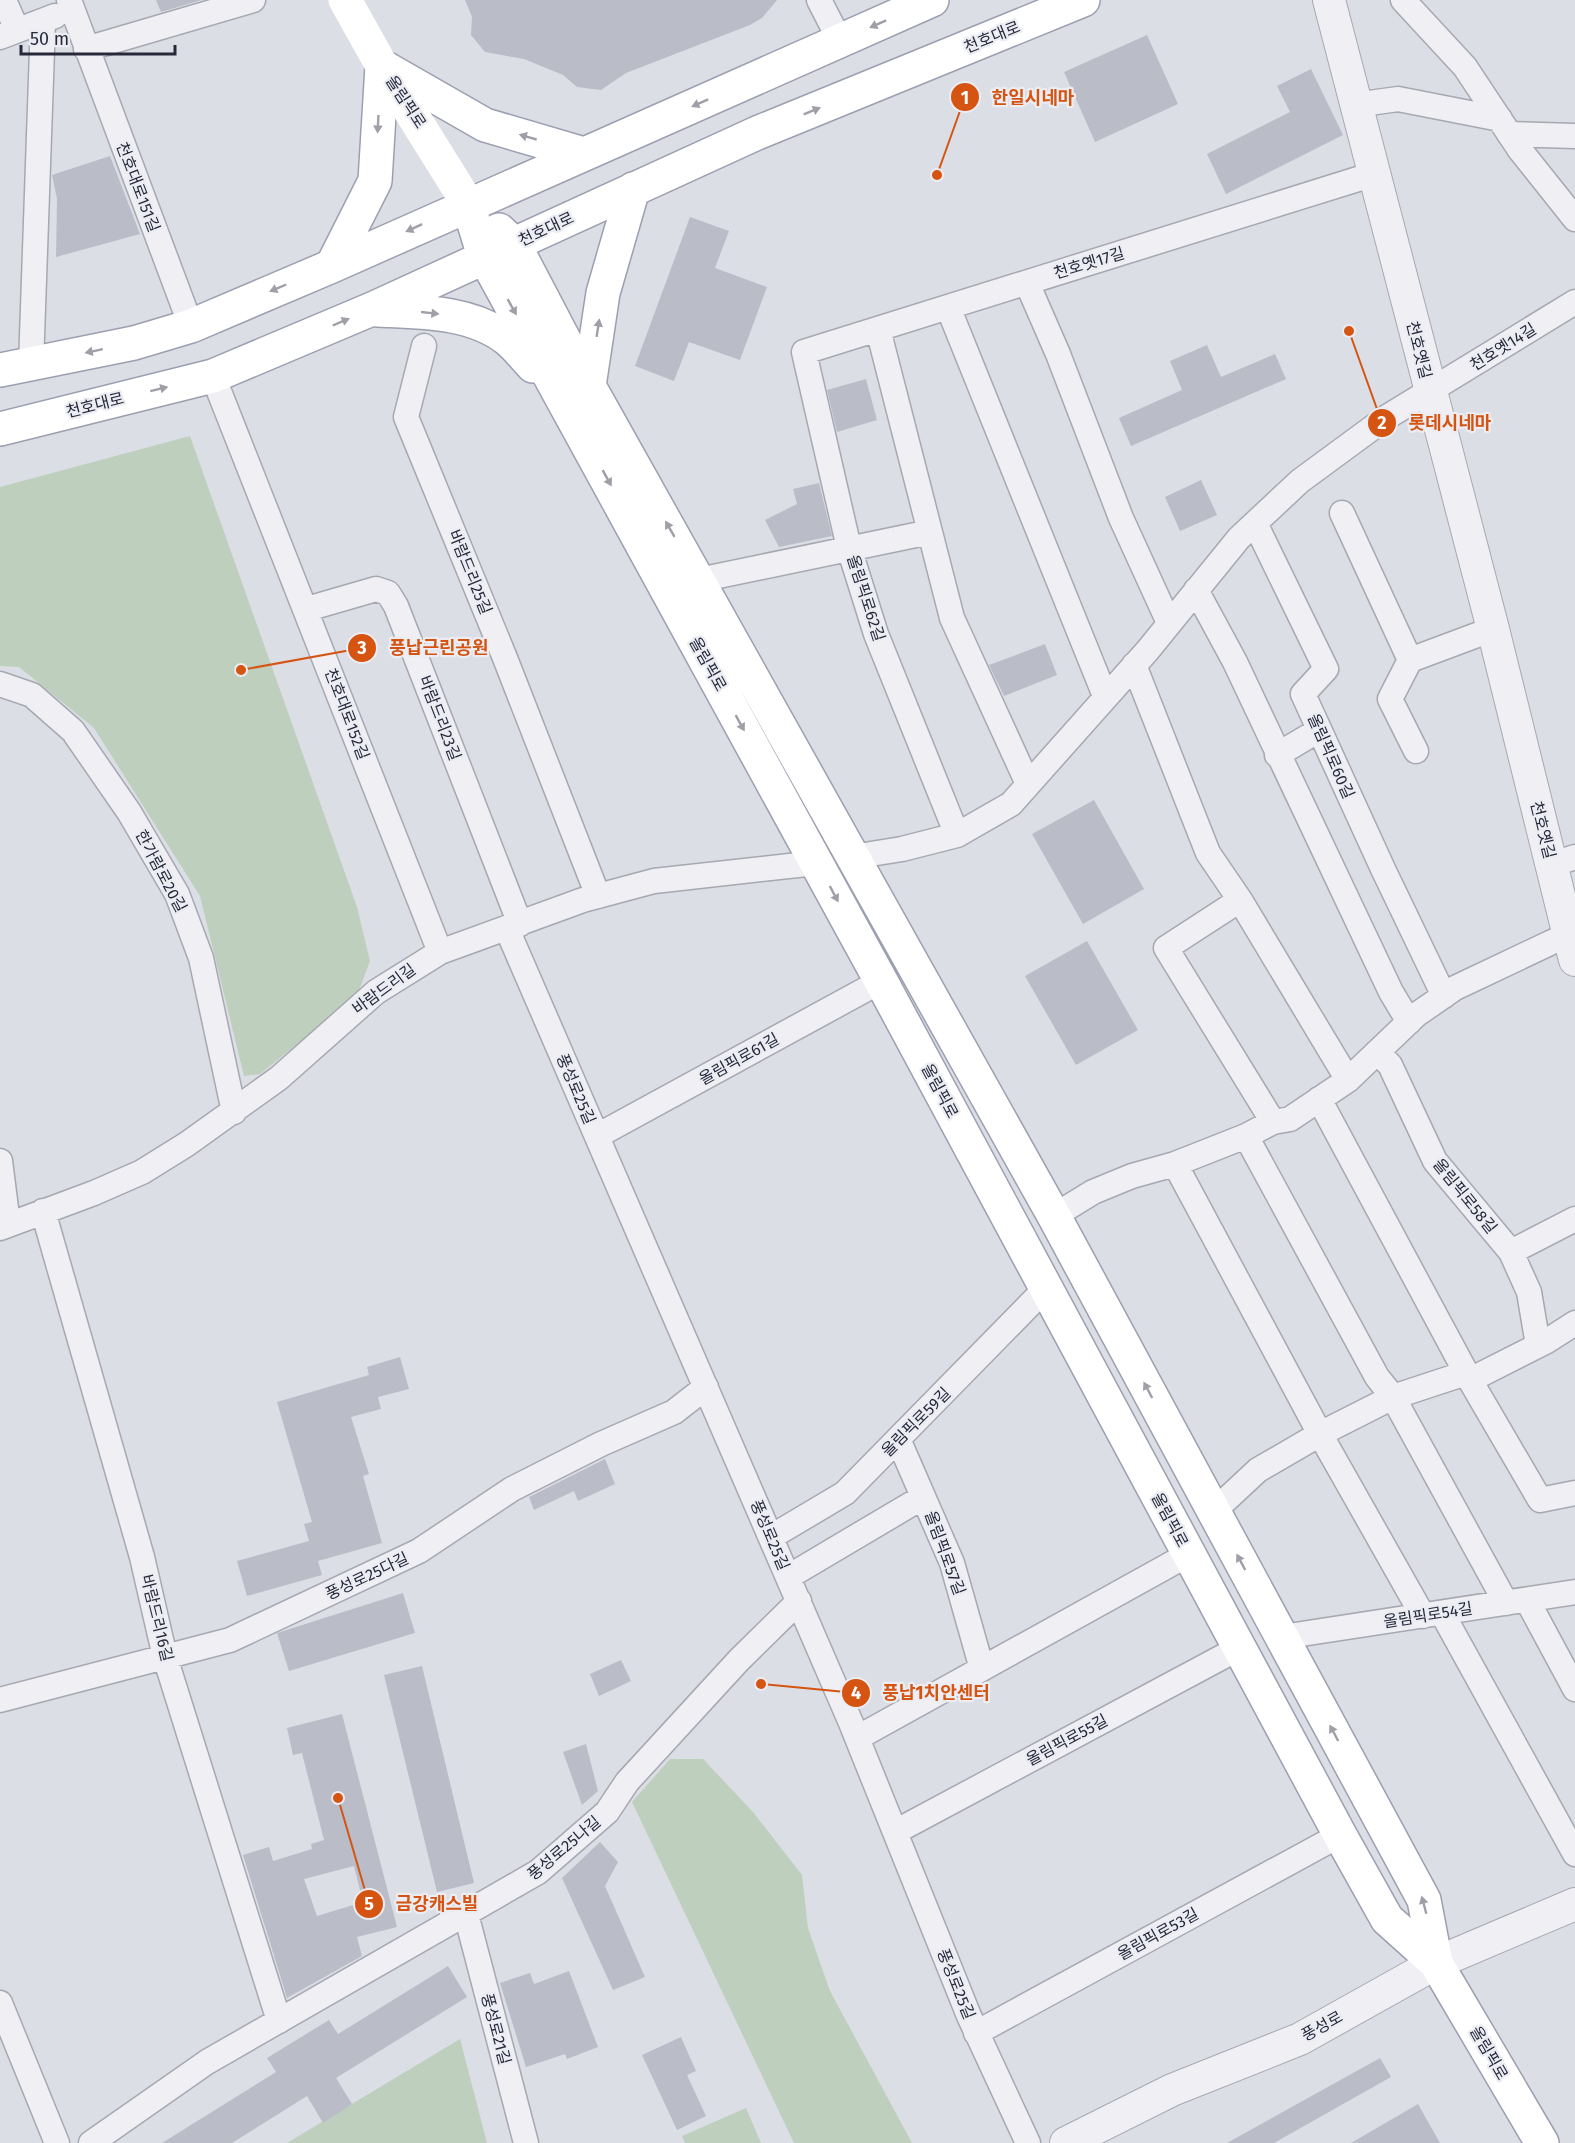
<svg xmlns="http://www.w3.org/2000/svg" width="1575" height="2143" font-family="'Fira Sans','Noto Sans KR',sans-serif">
<rect width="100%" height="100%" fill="#dcdee5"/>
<path fill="#becfbe" d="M190,436L357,907L370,961L357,996L260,1074L244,1076L200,896L94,728L19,667L0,666V487Z
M670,1759H703L753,1812L802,1875L808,1928L830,1991L912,2143H794L632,1802Z
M460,2039L487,2143H287Z
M746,2108L761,2143H685L682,2136Z"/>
<path fill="#babcc8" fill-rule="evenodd" d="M156,0H202L161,12Z
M465,0H777L762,18L750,25L626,73L601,90L577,87L563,75L524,59L485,52L471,35L472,17Z
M1147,35L1178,104L1095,142L1064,72Z
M1311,69L1343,135L1226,194L1207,154L1290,112L1277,86Z
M110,156L140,234L56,257L57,199L52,175Z
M690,217L729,231L715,268L767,287L740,360L689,342L674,381L635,366Z
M1207,345L1221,377L1275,354L1286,379L1131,446L1119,418L1182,390L1170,361Z
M866,379L877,420L837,432L827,390Z
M1201,480L1217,515L1180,531L1165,497Z
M819,483L832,536L779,547L765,520L797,504L793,489Z
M1045,644L1057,675L1004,696L989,665Z
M1094,800L1144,889L1083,924L1032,834Z
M1087,941L1138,1030L1076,1065L1025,976Z
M400,1357L409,1389L378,1397L381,1409L351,1417L369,1474L363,1476L382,1543L318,1561L322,1575L247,1596L237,1561L309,1541L304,1524L312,1522L277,1402L369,1375L367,1367Z
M605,1459L615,1484L578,1501L574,1491L534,1510L529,1497Z
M403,1593L415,1633L289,1671L277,1633Z
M621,1660L631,1681L599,1696L590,1674Z
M422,1666L474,1883L437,1892L384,1675Z
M342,1714L397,1927L357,1937L362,1956L287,1998L243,1855L269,1847L273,1861L312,1849L311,1844L324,1840L302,1753L293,1755L287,1728ZM354,1866L363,1902L317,1916L304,1879Z
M586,1744L598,1791L582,1805L563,1752Z
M600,1842L618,1862L605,1886L645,1977L613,1990L562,1878Z
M448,1966L467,1997L336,2078L352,2104L323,2123L307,2096L232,2143H162L276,2072L267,2058L329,2020L338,2034Z
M569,1971L598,2047L567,2059L565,2054L526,2067L500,1983L530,1973L534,1984Z
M681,2037L696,2071L687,2075L706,2116L677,2130L642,2055Z
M1380,2058L1391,2077L1274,2143H1227Z
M1418,2104L1440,2143H1351Z"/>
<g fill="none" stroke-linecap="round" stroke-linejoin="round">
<g stroke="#a6a8b2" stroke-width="27">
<path id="minor" d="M4,0L17,30
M69,0L191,326
M819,0L840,41
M1403,0L1465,67L1520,150L1575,219
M0,37L55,16
M86,49L253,0
M1355,105L1398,99L1500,119
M1509,134L1575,136
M1027,283L1058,354L1121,518L1169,623
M948,307L1105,696
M878,329L952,618L1028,784
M424,346L406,417L505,658L598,896
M31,365L43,21
M213,376L440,952
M1342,513L1410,660L1493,629
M1255,523L1326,669L1303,694L1383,869L1444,996
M699,580L930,532
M1196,590L1235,662L1391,992L1409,1022
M307,609L376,589L388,593L396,606L520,924
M1410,660L1390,699L1416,751
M1134,665L1208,853L1240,900L1348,1080
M0,684L32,695L73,731L129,812L177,894L201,958L234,1112
M1277,755L1319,730
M957,835L876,634L849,548L804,352L1374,174
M852,857L902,849L957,835L1011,804L1148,650L1239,538L1300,481L1387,417L1575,302
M1551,865L1575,857
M1240,900L1166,948L1273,1122
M507,929L851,1723L969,2016L1028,2143
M1377,1052L1390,1065L1435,1161L1511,1252L1529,1292L1538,1345
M1319,1099L1470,1380L1540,1500L1575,1493
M597,1136L881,981
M1246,1136L1377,1377L1393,1397L1506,1603
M0,1161L8,1224
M1175,1164L1320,1434L1423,1616
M43,1211L142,1557L165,1657L279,2021
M1054,1216L1093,1192L1132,1176L1175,1164L1246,1136L1273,1122L1290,1119L1348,1080L1416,1015L1455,988L1569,934
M0,1228L94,1193L142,1172L187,1144L279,1078L376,992L440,952L583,900L654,881L816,863
M1511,1252L1575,1219
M1470,1380L1547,1341L1575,1323
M898,1439L952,1563L982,1669
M1214,1511L1258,1470L1320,1434L1393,1397L1466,1373
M771,1537L845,1493L1046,1288
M788,1577L923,1497
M1527,1600L1575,1689
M1442,1613L1575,1854
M1282,1637L1575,1592
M0,1700L230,1640L419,1551L512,1489L601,1444L674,1412L706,1387
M857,1738L1189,1554
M895,1832L1239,1648
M466,1914L526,2143
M0,2003L57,2143
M976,2033L1340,1835
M91,2143L207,2062L538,1872L607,1812L627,1782L739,1660L799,1601"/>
</g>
<g stroke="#a6a8b2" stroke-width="34">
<path id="tertiary" d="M1329,0L1493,629L1575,960
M1066,2143L1172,2090L1300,2039L1436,1963L1575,1904"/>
</g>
<g stroke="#9c9fb0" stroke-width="36">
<path id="primary" d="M633,189L603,293L589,386L1054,1216L1424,1900L1436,1963
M468,204L484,256L881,981L1340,1835L1387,1919L1436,1963L1542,2143
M499,230L514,244L581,372
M332,266L375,181L382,66L485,125L584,154
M377,310C420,312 471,311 507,339C517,347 525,358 533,366
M0,370L134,343L191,326L332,266L932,0
M0,429L213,376L372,309L757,133L1083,0"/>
</g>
<use href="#minor" stroke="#efeff4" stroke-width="24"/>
<use href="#tertiary" stroke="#efeff4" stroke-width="32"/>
<path stroke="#fff" stroke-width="33" d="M345,0L382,66L468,204"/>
<use href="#primary" stroke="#fff" stroke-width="33"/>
</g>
<defs><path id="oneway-solid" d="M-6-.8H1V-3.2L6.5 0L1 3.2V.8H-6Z" transform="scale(1.5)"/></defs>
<g fill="#9e9fa7">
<use href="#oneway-solid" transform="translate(878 24) rotate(156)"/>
<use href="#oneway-solid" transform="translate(700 103) rotate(156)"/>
<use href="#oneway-solid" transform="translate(812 111) rotate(-22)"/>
<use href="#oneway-solid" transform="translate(378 124) rotate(93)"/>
<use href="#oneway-solid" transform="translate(528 137) rotate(-164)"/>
<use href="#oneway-solid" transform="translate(414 228) rotate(155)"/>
<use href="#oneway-solid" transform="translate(278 288) rotate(157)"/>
<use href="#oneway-solid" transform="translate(512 307) rotate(61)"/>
<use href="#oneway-solid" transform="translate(430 313) rotate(6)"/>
<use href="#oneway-solid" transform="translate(341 322) rotate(-23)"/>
<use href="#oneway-solid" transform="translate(598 328) rotate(-81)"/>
<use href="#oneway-solid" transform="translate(94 351) rotate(168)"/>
<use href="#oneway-solid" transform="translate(159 389) rotate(-14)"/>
<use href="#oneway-solid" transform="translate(607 478) rotate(61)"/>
<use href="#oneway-solid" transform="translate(670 529) rotate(-120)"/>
<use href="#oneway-solid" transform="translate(740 723) rotate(61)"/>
<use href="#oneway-solid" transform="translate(834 894) rotate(62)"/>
<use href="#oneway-solid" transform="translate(1148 1390) rotate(-118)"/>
<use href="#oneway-solid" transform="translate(1241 1562) rotate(-118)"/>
<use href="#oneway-solid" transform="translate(1334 1733) rotate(-118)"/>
<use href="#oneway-solid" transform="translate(1424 1905) rotate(-105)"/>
</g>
<g text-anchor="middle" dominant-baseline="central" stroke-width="4.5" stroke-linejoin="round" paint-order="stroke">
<g font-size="16" fill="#27293b" stroke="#ebedf3">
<text transform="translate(992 37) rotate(-22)">천호대로</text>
<text transform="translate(406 102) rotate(57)">올림픽로</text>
<text transform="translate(138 187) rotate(69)">천호대로151길</text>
<text transform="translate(546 229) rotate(-25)">천호대로</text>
<text transform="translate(1089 263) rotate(-17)">천호옛17길</text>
<text transform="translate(1503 347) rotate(-32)">천호옛14길</text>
<text transform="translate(1419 350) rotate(76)">천호옛길</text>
<text transform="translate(95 405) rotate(-14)">천호대로</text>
<text transform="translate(470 572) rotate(68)">바람드리25길</text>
<text transform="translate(866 598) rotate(72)">올림픽로62길</text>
<text transform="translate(708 664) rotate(61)">올림픽로</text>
<text transform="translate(347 714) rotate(69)">천호대로152길</text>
<text transform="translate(440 718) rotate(69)">바람드리23길</text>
<text transform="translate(1331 756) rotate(66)">올림픽로60길</text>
<text transform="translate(1543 830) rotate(76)">천호옛길</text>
<text transform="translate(161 871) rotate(62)">한가람로20길</text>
<text transform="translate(384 989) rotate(-36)">바람드리길</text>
<text transform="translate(739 1059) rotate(-29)">올림픽로61길</text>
<text transform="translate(576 1089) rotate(67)">풍성로25길</text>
<text transform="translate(940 1091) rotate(62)">올림픽로</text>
<text transform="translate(1465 1196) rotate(51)">올림픽로58길</text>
<text transform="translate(916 1422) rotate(-45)">올림픽로59길</text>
<text transform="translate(1170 1520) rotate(62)">올림픽로</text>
<text transform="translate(770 1535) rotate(67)">풍성로25길</text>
<text transform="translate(945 1553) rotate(70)">올림픽로57길</text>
<text transform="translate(367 1576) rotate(-25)">풍성로25다길</text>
<text transform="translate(1428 1615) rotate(-9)">올림픽로54길</text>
<text transform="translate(157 1618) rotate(76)">바람드리16길</text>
<text transform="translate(1067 1740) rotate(-28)">올림픽로55길</text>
<text transform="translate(564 1848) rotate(-40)">풍성로25나길</text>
<text transform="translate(1158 1934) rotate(-29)">올림픽로53길</text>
<text transform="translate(956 1984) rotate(68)">풍성로25길</text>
<text transform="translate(1322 2026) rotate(-29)">풍성로</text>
<text transform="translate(496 2029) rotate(75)">풍성로21길</text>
<text transform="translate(1489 2053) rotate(60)">올림픽로</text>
</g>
</g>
<path fill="none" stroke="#d55411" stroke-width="2" d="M937 175L965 97M1349 331L1382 423M241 670L362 648M761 1684L856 1693M338 1798L369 1904"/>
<g fill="#d55411" stroke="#ebedf3" stroke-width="2">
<circle cx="937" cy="175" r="6"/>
<circle cx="1349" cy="331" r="6"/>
<circle cx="241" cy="670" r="6"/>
<circle cx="761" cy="1684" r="6"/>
<circle cx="338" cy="1798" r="6"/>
<circle cx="965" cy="97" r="15"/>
<circle cx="1382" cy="423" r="15"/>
<circle cx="362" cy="648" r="15"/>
<circle cx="856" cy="1693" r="15"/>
<circle cx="369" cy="1904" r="15"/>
</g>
<g font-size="18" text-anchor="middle" font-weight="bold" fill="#fff">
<text x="965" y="104">1</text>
<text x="1382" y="429">2</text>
<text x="362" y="654">3</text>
<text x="856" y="1699">4</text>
<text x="369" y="1910">5</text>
</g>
<g font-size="18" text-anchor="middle" font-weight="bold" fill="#d55411" stroke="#ebedf3" stroke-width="4.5" stroke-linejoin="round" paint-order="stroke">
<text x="1033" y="104">한일시네마</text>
<text x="1450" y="429">롯데시네마</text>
<text x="439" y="654">풍납근린공원</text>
<text x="936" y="1699">풍납1치안센터</text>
<text x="437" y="1910">금강캐스빌</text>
</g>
<path d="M21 45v9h154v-9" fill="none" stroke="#27293b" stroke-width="3"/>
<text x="30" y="45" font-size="18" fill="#27293b" stroke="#ebedf3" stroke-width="4.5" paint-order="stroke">50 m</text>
</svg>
